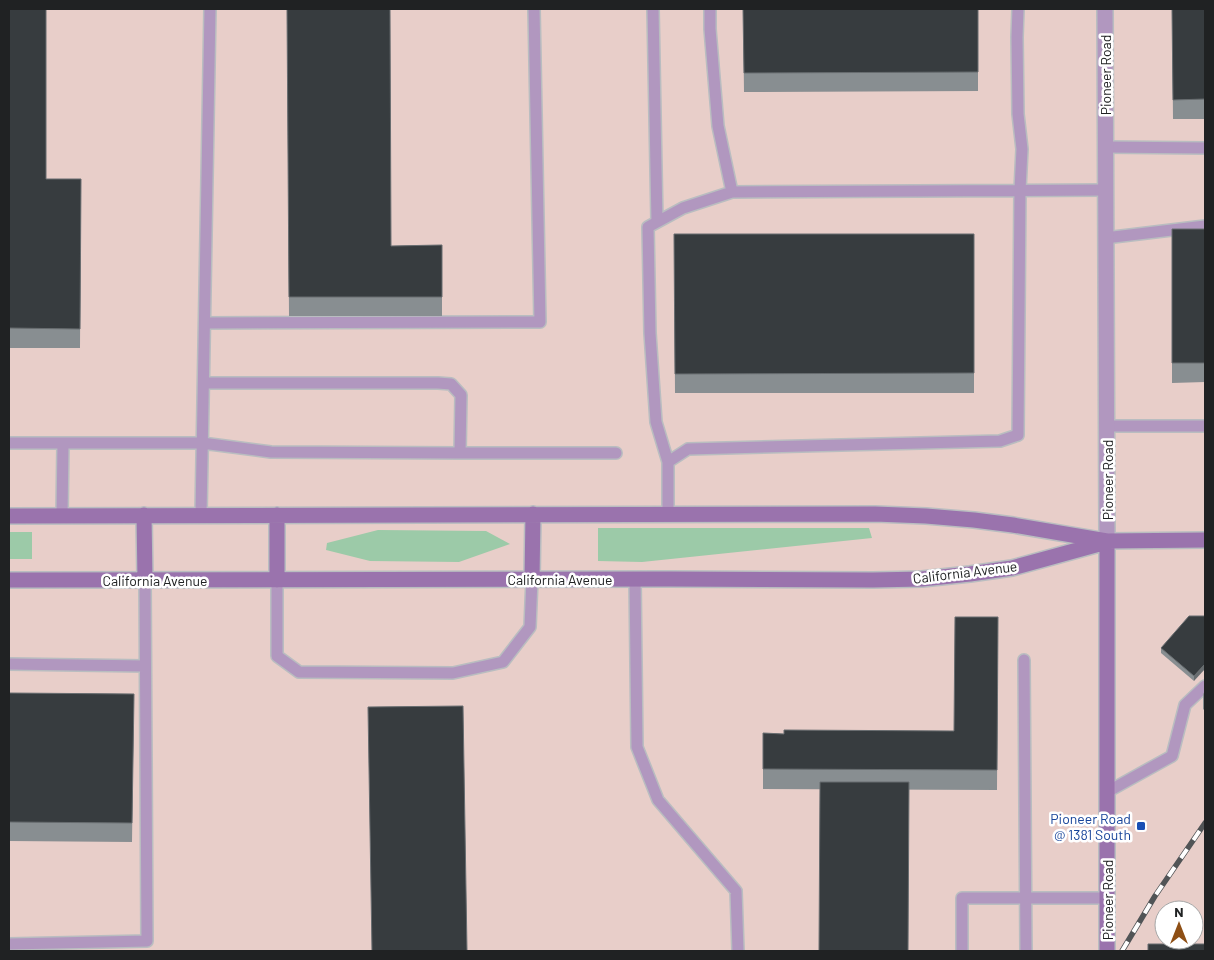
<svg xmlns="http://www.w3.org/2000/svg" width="1214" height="960" font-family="Barlow,sans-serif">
<rect width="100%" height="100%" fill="#dadfe3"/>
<path fill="#e8cec9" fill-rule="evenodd" d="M9,9H1205V951H9ZM1164,910H1194V940H1164Z"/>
<path fill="#9ccaa8" d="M598,528H869L872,538L642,562L598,561Z
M378,530L486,531L510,544L459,562L370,561L326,550L327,543Z
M9,532H32V559H9Z"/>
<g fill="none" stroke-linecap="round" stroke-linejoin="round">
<g stroke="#b9bdc0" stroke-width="14">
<path id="service" d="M653,9L657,222
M710,9V29L718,126L732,192
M1105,147L1205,148
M1105,238L1205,226
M205,323L540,322L534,9
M204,383H438L451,384L461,395L460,453
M1106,426H1205
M9,443H202L271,452L460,453H616
M668,462L656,422L650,333L648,227L683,208L732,192L1105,190
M668,514V462L688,449L1000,441L1018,435L1020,190L1022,149L1018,114L1017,37L1018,9
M201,515L210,9
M62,516L63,443
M635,579L637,747L658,800L736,891L738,951
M277,580V656L299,672L453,673L503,662L530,627L532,579
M1024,660L1026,951
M9,664L145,666
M1107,792L1172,756L1185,705L1205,686
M9,944L147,941L145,580
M962,951V898H1107"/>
</g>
<g stroke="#b9bdc0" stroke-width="18">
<path id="tertiary" d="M1105,9L1107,541"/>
</g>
<g stroke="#b9bdc0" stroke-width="18">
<path id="secondary" d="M144,515L145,580
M277,515V580
M9,516L875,514L926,516L974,520L1013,525L1107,541L1205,540
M532,579L533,514
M9,580L670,579L873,580L922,579L970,574L1012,568L1103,543
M1107,951V541"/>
</g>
<use href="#service" stroke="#b197bf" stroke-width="11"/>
<use href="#tertiary" stroke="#b197bf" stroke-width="15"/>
<use href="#secondary" stroke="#9a73ad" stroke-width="15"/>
<g stroke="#515456" stroke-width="5.5">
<path id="rail" d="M1122,951L1155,896L1205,823"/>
</g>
<use href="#rail" stroke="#fff" stroke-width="4" stroke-dasharray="11" stroke-linecap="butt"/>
</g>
<path fill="#888e91" d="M9,9L46,179H81L80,348H9Z
M287,9L391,246L442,245V316H289Z
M743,9H978V91L744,92Z
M1172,9H1205V119H1173Z
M1172,229H1205V382L1172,383Z
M674,234H974V393H675Z
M1205,616L1194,681L1161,653V648Z
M998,617L997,790L763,789V733L784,734L954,731Z
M1205,691V711L1203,709V694Z
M9,693L134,694L132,842L9,841Z"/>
<path fill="#686d70" d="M1205,664V669L1194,681V676Z"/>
<path fill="#373c3f" stroke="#686d70" d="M9,9H46V179H81L80,329L9,328Z
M287,9H390L391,246L442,245V297H289Z
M743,9H978V72L744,73Z
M1172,9H1205V99L1173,100Z
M1172,229H1205V363H1172Z
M674,234H974V373L675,374Z
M1189,616H1205V664L1194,676L1161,648Z
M955,617H998L997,770L763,769V733L784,734V730L954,731Z
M9,693L134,694L132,823L9,822Z
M463,706L467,951H372L368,707Z
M820,782H909L908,951H819Z
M1148,944H1205V951H1148Z"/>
<rect fill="#1a4fb4" stroke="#fff" stroke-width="2" x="1136" y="821" width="10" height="10" rx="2.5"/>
<g text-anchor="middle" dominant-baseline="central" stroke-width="5" stroke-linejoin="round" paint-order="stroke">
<g font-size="14" fill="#202223" stroke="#fff">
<text transform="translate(1105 75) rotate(-90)">Pioneer Road</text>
<text transform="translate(1107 480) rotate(-90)">Pioneer Road</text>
<text transform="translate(965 572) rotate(-7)">California Avenue</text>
<text x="560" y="579">California Avenue</text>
<text x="155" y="580">California Avenue</text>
<text transform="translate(1107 900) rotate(-90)">Pioneer Road</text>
</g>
<g font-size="14" fill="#164399" stroke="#fff" text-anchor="end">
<text x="1131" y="818">Pioneer Road<tspan x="1131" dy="16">@ 1381 South</tspan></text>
</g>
</g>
<rect width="1214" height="960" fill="none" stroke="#202223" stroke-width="20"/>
<g transform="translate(1179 925)"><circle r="24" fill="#ffffff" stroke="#a6a7a7"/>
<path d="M0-4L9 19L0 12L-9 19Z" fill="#8e4f15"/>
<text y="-8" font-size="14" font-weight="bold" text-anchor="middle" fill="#202223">N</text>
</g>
</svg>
